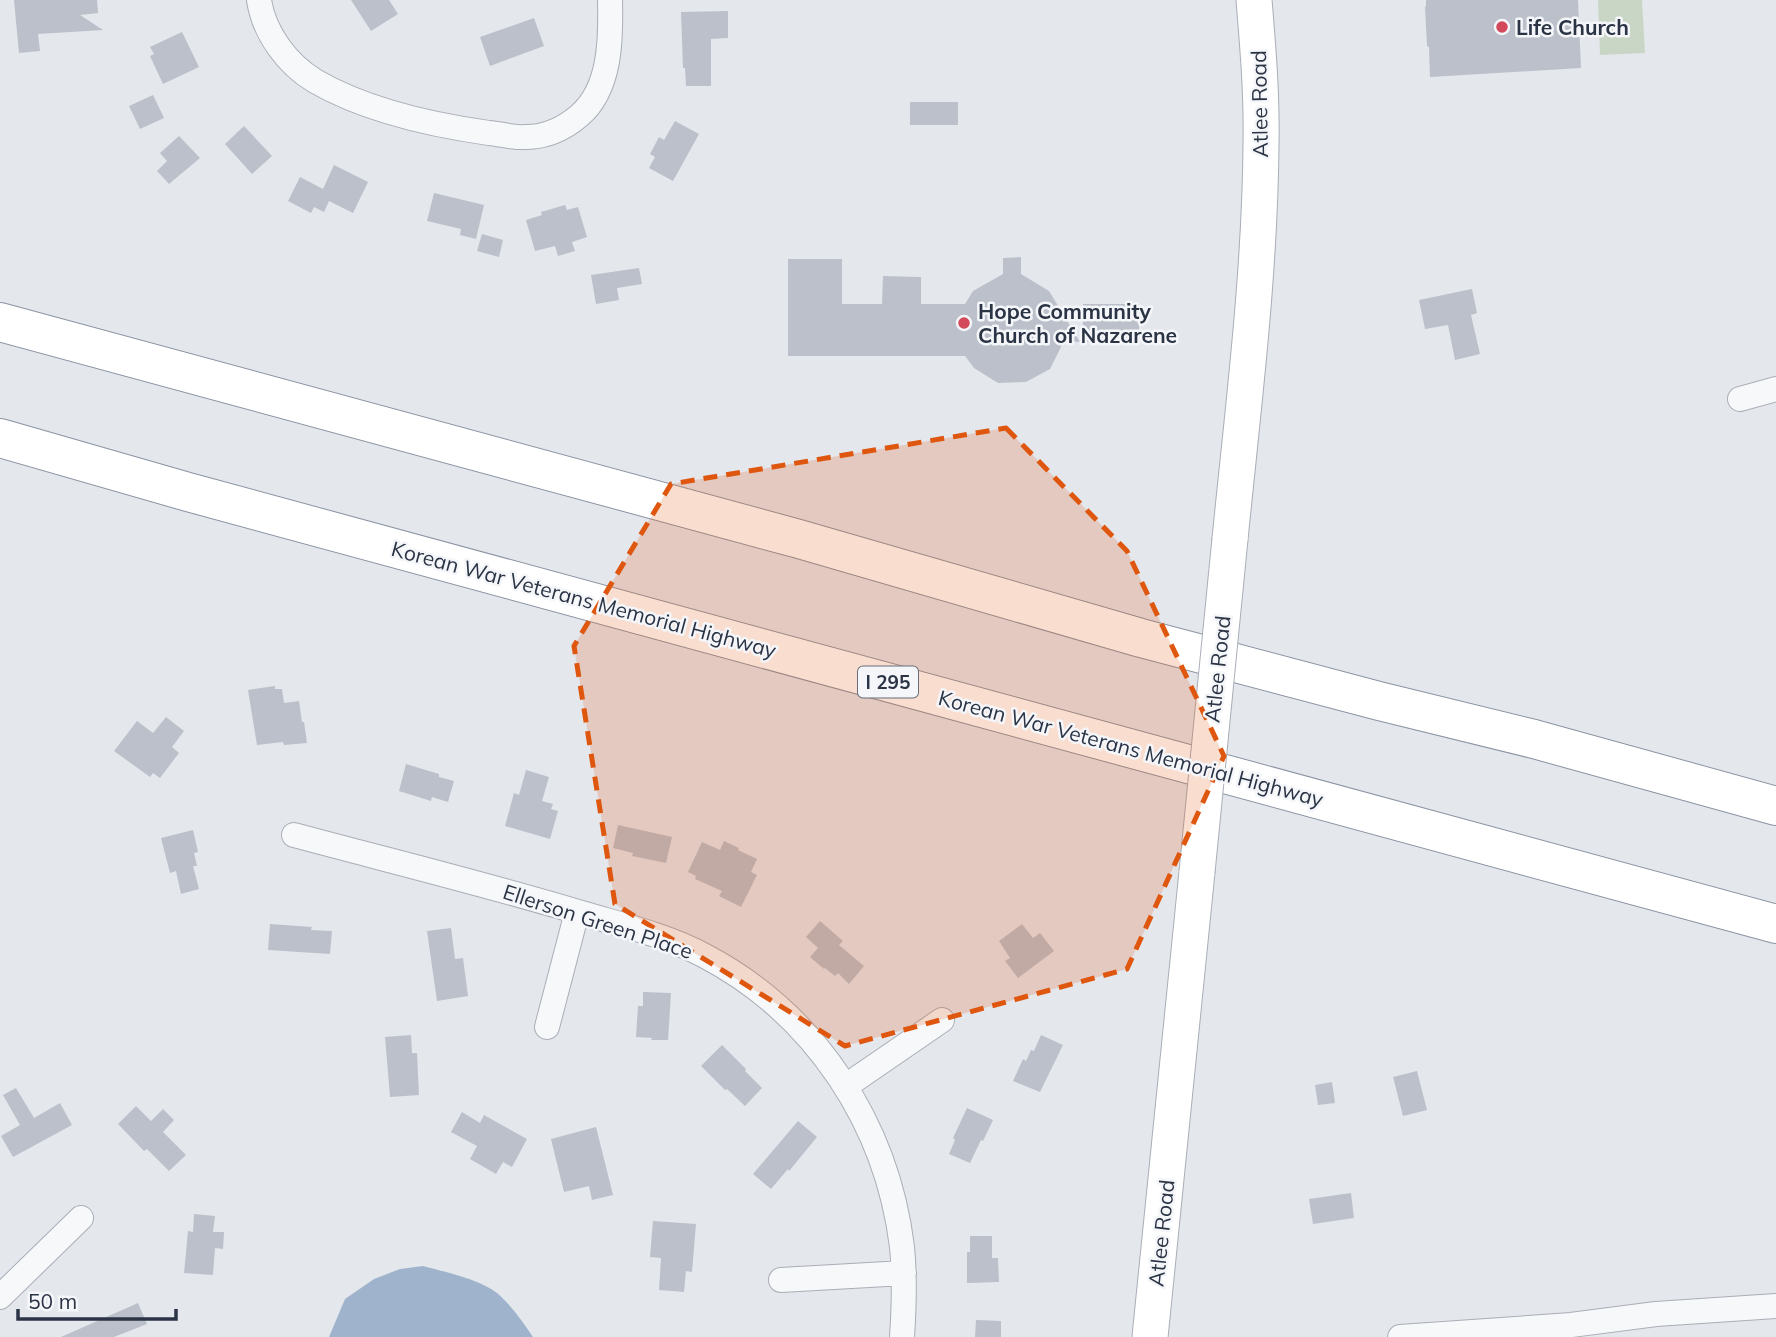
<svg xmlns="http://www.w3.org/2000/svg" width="1776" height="1337" font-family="Mulish,sans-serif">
<rect width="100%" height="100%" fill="#e4e7ec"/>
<path fill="#c9d6c5" d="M1598,0H1642L1645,53L1600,55Z"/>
<path fill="#9fb4cc" d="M423,1266C445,1272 479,1279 497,1293C511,1305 523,1322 533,1337H329L345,1299L374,1279L400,1269Z"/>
<path fill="#bbc0ca" d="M14,0H97L98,13L80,15L103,30L38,34L40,51L19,53Z
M351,0H389L398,14L371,31Z
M1426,0H1578L1581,68L1430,77L1429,47L1427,46L1425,7L1426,6Z
M728,11V38L711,39V86H686L685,68H683L681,12Z
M534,18L544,46L490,66L480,37Z
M182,32L199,67L163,84L150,56L154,54L150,47Z
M153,95L164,118L140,129L129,106Z
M910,102H958V125H910Z
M675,121L699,134L673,181L649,168L655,157L650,154L659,137L664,140Z
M244,126L272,156L252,174L225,144Z
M179,136L200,158L169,184L157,171L167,161L160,153Z
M334,165L368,182L353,213L329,201L324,212L314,207L311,213L288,201L300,177L323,189Z
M434,193L484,205L476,239L460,235L461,229L427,221Z
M565,205L567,210L578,207L587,237L572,242L575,251L558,256L555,246L535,251L526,220L542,215L541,212Z
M482,234L503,240L499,257L477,251Z
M1021,257V274L1049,291L1080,342L1064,341L1050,369L1026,382L998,383L974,368L965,356H788V259H842V304H882L883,276L921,277V304H965L973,291L1003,274V258Z
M639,268L642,284L617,288L619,300L596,304L591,275Z
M1472,289L1477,313L1471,315L1480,354L1455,360L1448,325L1425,329L1419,300Z
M1083,304H1139V343L1083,342Z
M275,686V689H282L284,703L299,701L302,722H304L307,743L284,745L283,742L257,745L248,690Z
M166,717L184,731L172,747L179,753L160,778L153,773L150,777L114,751L137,721L153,733Z
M406,764L439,774V777L454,781L448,802L432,797L431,801L399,791Z
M526,770L549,777L542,801L553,804L551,809L558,811L550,839L505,826L514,793L519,795Z
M618,825L672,837L666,863L632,856L633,853L613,848Z
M193,830L198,852L194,853L197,866H193L199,889L181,894L176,871L170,873L161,838Z
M724,841L739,848L738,850L757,859L751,872L757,875L741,907L719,896L722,891L695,879L696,876L688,872L702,842L720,850Z
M820,921L843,941L839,945L864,966L849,984L838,973L835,976L825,968L824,969L810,957L818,948L806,937Z
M270,924L312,927L311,930L332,931L330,954L268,950Z
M1022,924L1033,938L1040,933L1054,951L1018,978L1005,961L1010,958L999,941Z
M451,928L455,959L463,958L468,996L437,1001L427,931Z
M643,992L671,993L668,1040H651L652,1038L636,1037L638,1006H643Z
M411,1035L412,1053H417L419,1095L390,1097L385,1037Z
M1041,1035L1063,1045L1040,1092L1013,1081L1023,1059L1026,1061L1031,1050L1034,1051Z
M722,1045L746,1069L745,1071L762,1088L745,1106L727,1089L725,1090L701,1066Z
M1417,1071L1427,1110L1403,1116L1393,1077Z
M1332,1082L1335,1103L1318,1105L1315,1085Z
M16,1088L34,1118L60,1103L72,1125L13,1157L1,1136L20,1125L3,1095Z
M136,1106L151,1121L163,1109L174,1120L163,1132L186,1155L169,1171L147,1149L144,1151L118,1124Z
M967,1108L993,1120L983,1141L981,1140L970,1163L949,1154L955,1140L953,1138Z
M462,1112L480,1123L484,1115L527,1139L512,1167L503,1162L496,1174L470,1159L477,1146L451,1132Z
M798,1121L817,1137L789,1171L788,1169L771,1189L753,1174Z
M596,1127L613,1195L592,1200L589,1186L564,1192L551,1139Z
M1351,1193L1354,1218L1313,1224L1309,1199Z
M194,1214L215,1216L213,1232H224L223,1249L215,1248L213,1275L184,1273L188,1231L193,1232Z
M653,1221L696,1224L692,1272L686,1271L684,1292L659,1290L661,1258L650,1257Z
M970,1236H992V1258H998L999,1282L967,1283V1252H970Z
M138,1303L147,1324L114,1337H61Z
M976,1320L1001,1321V1337H975Z"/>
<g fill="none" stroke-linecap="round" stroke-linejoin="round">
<g stroke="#a9aeb7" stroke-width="26">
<path id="street" d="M259,0C264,33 287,64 315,81C365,110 432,125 489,133C501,134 514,138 526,137C546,137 565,128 580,115C611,88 611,38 610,0
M1740,399L1776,389
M294,835C391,861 489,885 585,914C626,926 668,936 705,956C815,1014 887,1124 902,1247C905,1277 904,1307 902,1337
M547,1027L577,912
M846,1086L942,1020
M781,1280L904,1273
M0,1297L81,1218
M1400,1337L1571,1325L1656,1314L1776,1306"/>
</g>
<g stroke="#a9aeb7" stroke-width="37">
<path id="secondary" d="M1230,539C1243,408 1260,276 1261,144C1262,96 1258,48 1254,0
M1150,1337L1197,872"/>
</g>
<g stroke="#8b94a3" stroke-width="40">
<path id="highway" d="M0,322L799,539L1141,638L1379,701L1534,739L1776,806
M0,438L188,492L1776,924"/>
</g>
<use href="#street" stroke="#f7f8fa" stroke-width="24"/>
<use href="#secondary" stroke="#fff" stroke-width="35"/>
<use href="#highway" stroke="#fff" stroke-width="38"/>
<g stroke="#a9aeb7" stroke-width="37" stroke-linecap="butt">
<path id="secondary-bridge" d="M1197,872L1230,539"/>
</g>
<use href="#secondary-bridge" stroke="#fff" stroke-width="35"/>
</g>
<path fill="#df570f" fill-opacity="0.2" stroke="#df570f" stroke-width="5" stroke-dasharray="14 9" stroke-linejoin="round" d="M1006,428L1127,551L1224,756L1127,969L845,1046L615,904L574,646L671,484Z"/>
<g fill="#d1495b" stroke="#f4f6f9" stroke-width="2.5">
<circle cx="1502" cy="27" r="7"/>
<circle cx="964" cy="323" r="7"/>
</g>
<g text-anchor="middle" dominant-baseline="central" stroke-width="5" stroke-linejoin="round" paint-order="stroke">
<rect fill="#f4f6f9" stroke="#676e7b" stroke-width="2" x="858" y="666.5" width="60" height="31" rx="5"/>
<g font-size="19" font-weight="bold" fill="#2b3445">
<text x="888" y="682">I 295</text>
</g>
<g font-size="21" font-weight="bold" fill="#2b3445" stroke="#f4f6f9" text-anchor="start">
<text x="1516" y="27">Life Church</text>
<text x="978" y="311">Hope Community<tspan x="978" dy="24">Church of Nazarene</tspan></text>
</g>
<g font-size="21" fill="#2b3445" stroke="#f4f6f9">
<text transform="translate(1259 104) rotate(-91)">Atlee Road</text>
<text transform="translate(584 599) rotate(15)">Korean War Veterans Memorial Highway</text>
<text transform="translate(1217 669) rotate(-84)">Atlee Road</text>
<text transform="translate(1131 748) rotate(15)">Korean War Veterans Memorial Highway</text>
<text transform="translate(598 921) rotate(18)">Ellerson Green Place</text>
<text transform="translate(1161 1233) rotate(-84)">Atlee Road</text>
</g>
</g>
<path d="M18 1309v10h158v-10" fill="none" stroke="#2b3445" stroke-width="3.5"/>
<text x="28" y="1309" font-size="21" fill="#2b3445" stroke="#f4f6f9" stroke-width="5" paint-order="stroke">50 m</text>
</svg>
